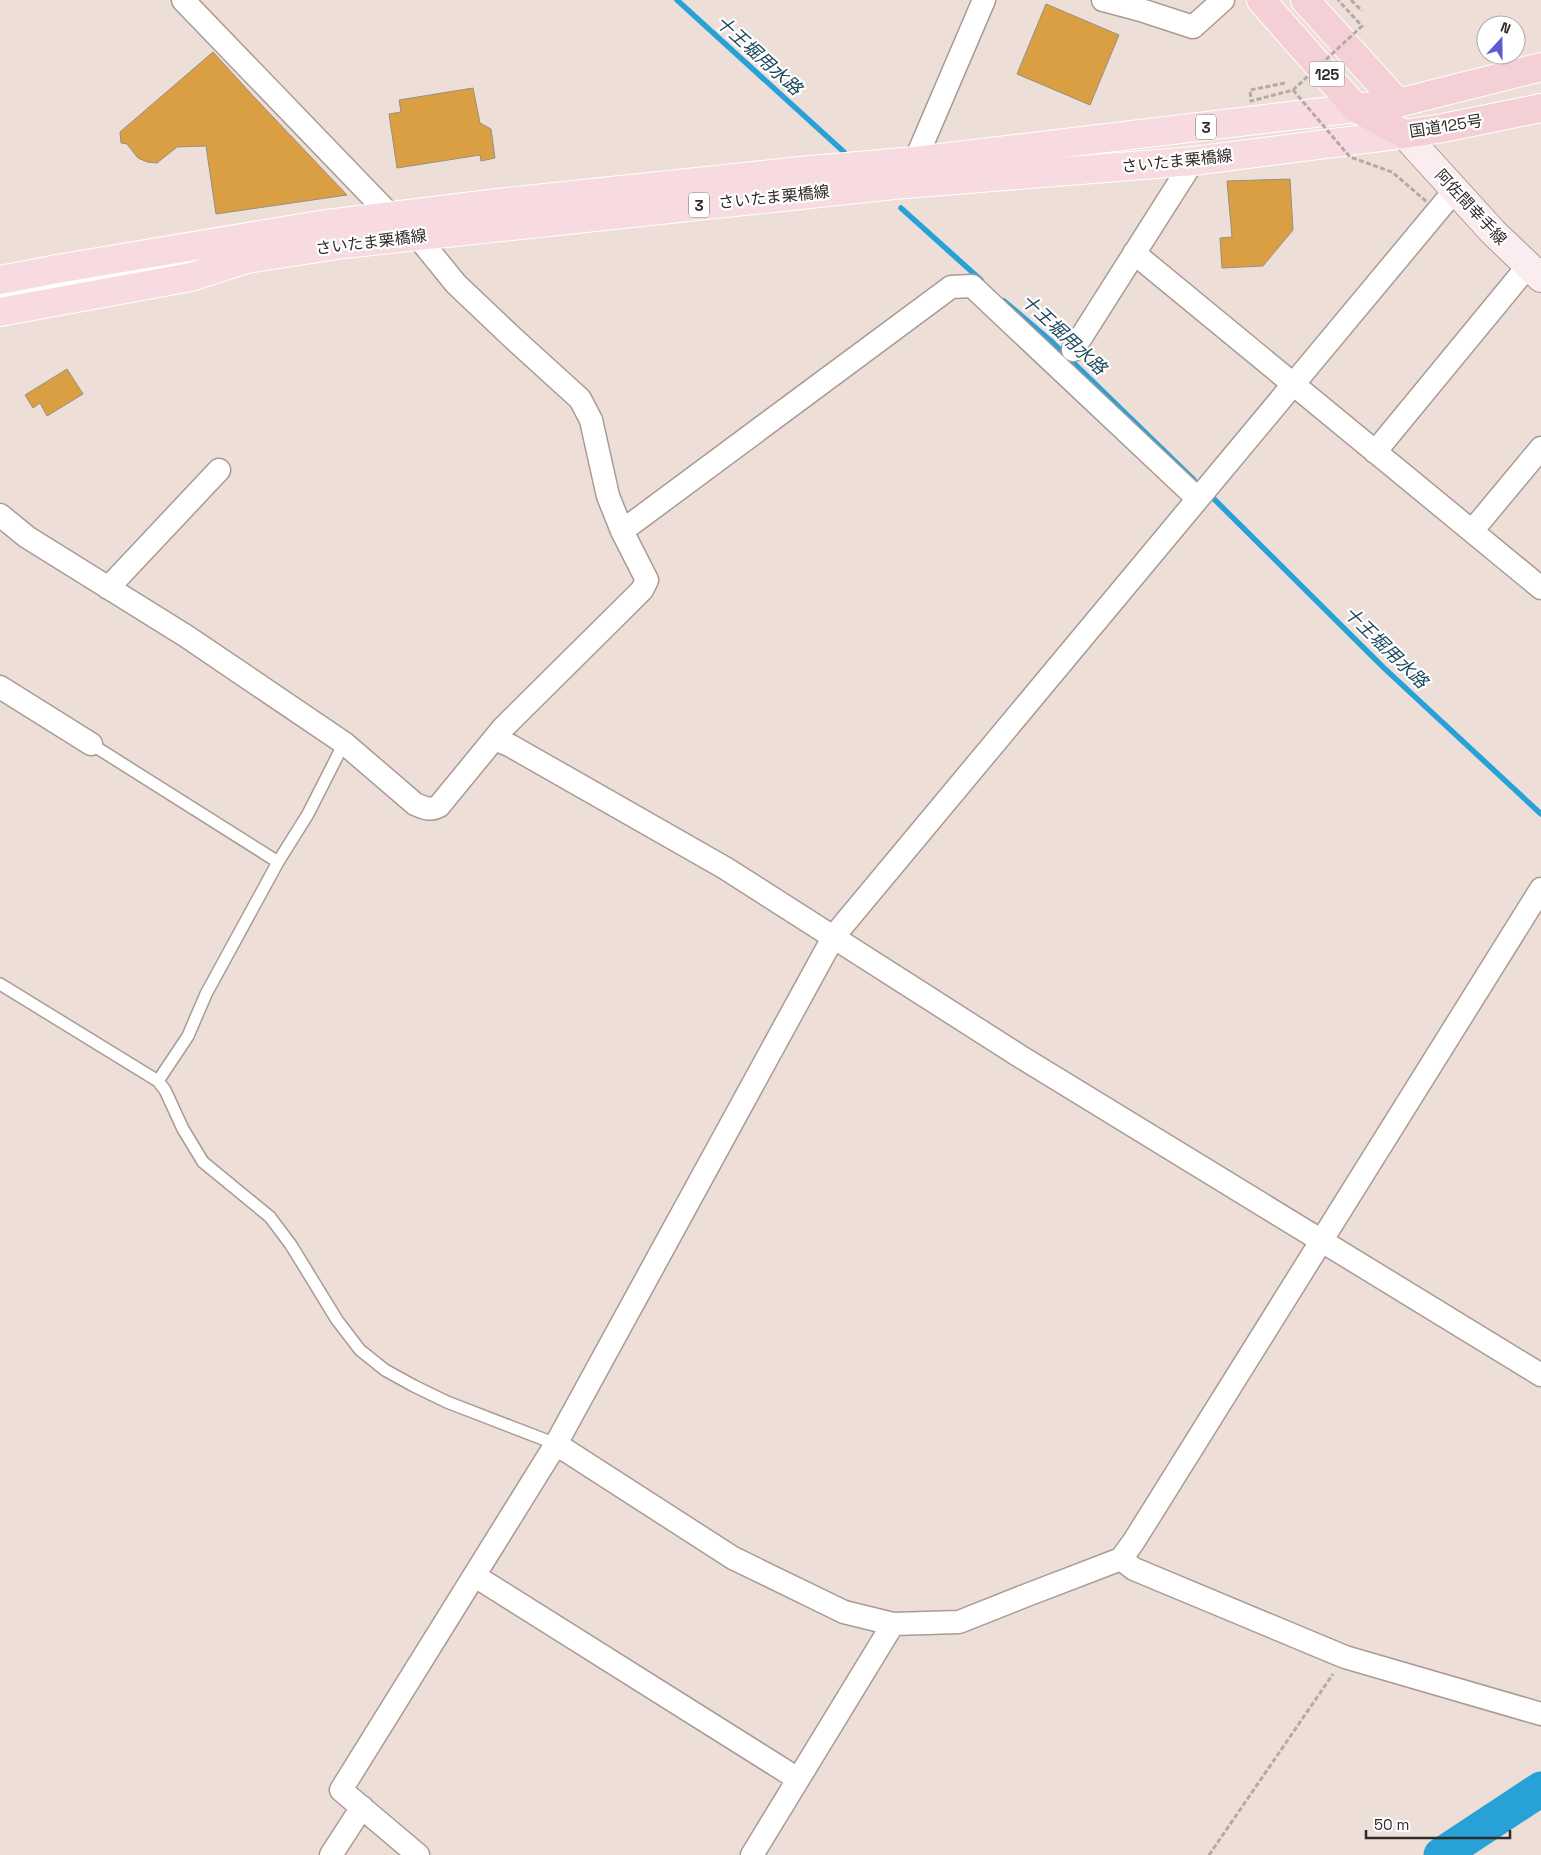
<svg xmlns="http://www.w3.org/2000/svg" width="1541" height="1855" font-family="'Space Grotesk','Noto Sans JP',sans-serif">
<rect width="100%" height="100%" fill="#eddfd7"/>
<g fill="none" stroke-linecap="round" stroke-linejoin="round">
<path stroke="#27a1d6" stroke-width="5.5" d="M677,0L844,152
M901,208L981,280
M1004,301L1051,341L1194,480
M1213,498L1384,668L1541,814"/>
<path stroke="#27a1d6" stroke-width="35" d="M1441,1855L1541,1789"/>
</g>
<path fill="#da9f43" stroke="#978f83" d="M1046,4L1119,35L1090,105L1017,74Z
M213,52L254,97L347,195L216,214L206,146L177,147L157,163L147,162L138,158L127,144L121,143L120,132Z
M473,88L480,123L491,129L495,158L481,161L480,155L397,168L389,114L401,112L399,100Z
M1290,179L1293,230L1263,266L1222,268L1220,238L1232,237L1227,181Z
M67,369L83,394L47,416L40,403L33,408L25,395Z"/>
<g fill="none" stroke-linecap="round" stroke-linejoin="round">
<g stroke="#a99b94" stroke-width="14">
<path id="service" d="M91,744L278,862
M0,984L158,1081L165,1090L183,1129L203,1162L270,1217L291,1245L337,1320L360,1350L385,1370L414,1386L447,1402L556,1444
M158,1081L188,1036L206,994L278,862L308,814L344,743"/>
</g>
<g stroke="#a99b94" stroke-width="25">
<path id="minor" d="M183,0L391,216
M1103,0L1144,11L1193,27L1223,0
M915,161L984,0
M1134,253L1541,588
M1073,350L1193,161
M1375,452L1528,266
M0,515L27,537L186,636L344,743L415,804C424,808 430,811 439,806L503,728L642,590L647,580L622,531L608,496L591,420L580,399L514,339L456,284L417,236
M622,531L951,287L972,286L1197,498
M1472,531L1541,448
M108,588L219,470
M0,687L91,744
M495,739L511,746L725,868L1021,1057L1541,1375
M556,1444L733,1558L844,1612L893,1624L959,1622L1027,1595L1121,1559L1134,1541L1541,889
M1121,1559L1134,1569L1345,1657L1541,1714
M475,1576L798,1779
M331,1855L362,1807
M418,1855L341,1790L556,1444L834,936L1455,190
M752,1855L893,1624"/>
</g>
<g stroke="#a99b94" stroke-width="30">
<path id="tertiary" d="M0,298L178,266"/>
</g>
<g stroke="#a99b94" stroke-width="30">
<path id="secondary" d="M1404,134L1493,232L1541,278"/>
</g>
<g stroke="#fff" stroke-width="30">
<path id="primary" d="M0,280L57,269L319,225L498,203L800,171L915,161L1356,108
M0,312L191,277L247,259L344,244L894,185L1193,161L1404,134"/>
</g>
<g stroke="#fff" stroke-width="30">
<path id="trunk" d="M1261,0L1356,108L1404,134L1443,128L1541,108
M1305,0L1398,103
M1356,108L1398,103L1541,67"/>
</g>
<path stroke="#b4a9a3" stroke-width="3" stroke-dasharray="5 2.5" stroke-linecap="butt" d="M1351,0L1362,11
M1209,1855L1333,1674"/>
<use href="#service" stroke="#fff" stroke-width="11"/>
<use href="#minor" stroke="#fff" stroke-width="22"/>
<use href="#tertiary" stroke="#fff" stroke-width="28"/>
<use href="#secondary" stroke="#fbedef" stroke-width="28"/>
<use href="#primary" stroke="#f7dbe0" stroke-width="28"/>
<use href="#trunk" stroke="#f4cfd6" stroke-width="28"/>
<path stroke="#b4a9a3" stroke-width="3" stroke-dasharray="5 2.5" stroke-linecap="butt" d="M1285,83L1250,90L1251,101L1293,90L1362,26L1338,0
M1293,90L1350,157L1392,172L1427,202"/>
</g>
<g text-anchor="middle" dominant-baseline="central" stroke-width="4.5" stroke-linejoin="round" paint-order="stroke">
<g fill="#fff" stroke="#6f6b69" stroke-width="1">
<rect x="1309.5" y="61.5" width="35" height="25" rx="4"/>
<rect x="1196" y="114.5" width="20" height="25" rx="4"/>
<rect x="689" y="192.5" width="20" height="25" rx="4"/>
</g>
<g font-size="15" font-weight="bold" fill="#312b29">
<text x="1327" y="74">125</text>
<text x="1206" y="127">3</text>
<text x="699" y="205">3</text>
</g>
<g font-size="16" fill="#312b29" stroke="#fff">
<text transform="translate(1446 126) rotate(-9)">国道125号</text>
<text transform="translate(1177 161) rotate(-6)">さいたま栗橋線</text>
<text transform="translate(774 197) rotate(-6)">さいたま栗橋線</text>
<text transform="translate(1471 207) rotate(47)">阿佐間幸手線</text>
<text transform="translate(371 242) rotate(-7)">さいたま栗橋線</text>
</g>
<g font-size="18" font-style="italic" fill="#1a495f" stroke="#fff">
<text transform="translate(759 55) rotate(42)">十王堀用水路</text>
<text transform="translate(1064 334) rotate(43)">十王堀用水路</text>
<text transform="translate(1386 647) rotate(44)">十王堀用水路</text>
</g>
</g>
<g transform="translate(1501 40) rotate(21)"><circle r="24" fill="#ffffff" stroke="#adaaa9"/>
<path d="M0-4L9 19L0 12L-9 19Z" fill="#5e5ad2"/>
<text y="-8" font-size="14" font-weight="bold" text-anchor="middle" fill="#312b29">N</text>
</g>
<path d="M1366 1830v8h144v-8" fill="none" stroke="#312b29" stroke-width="2.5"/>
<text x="1374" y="1830" font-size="15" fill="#312b29" stroke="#ffffff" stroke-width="4" paint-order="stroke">50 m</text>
</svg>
